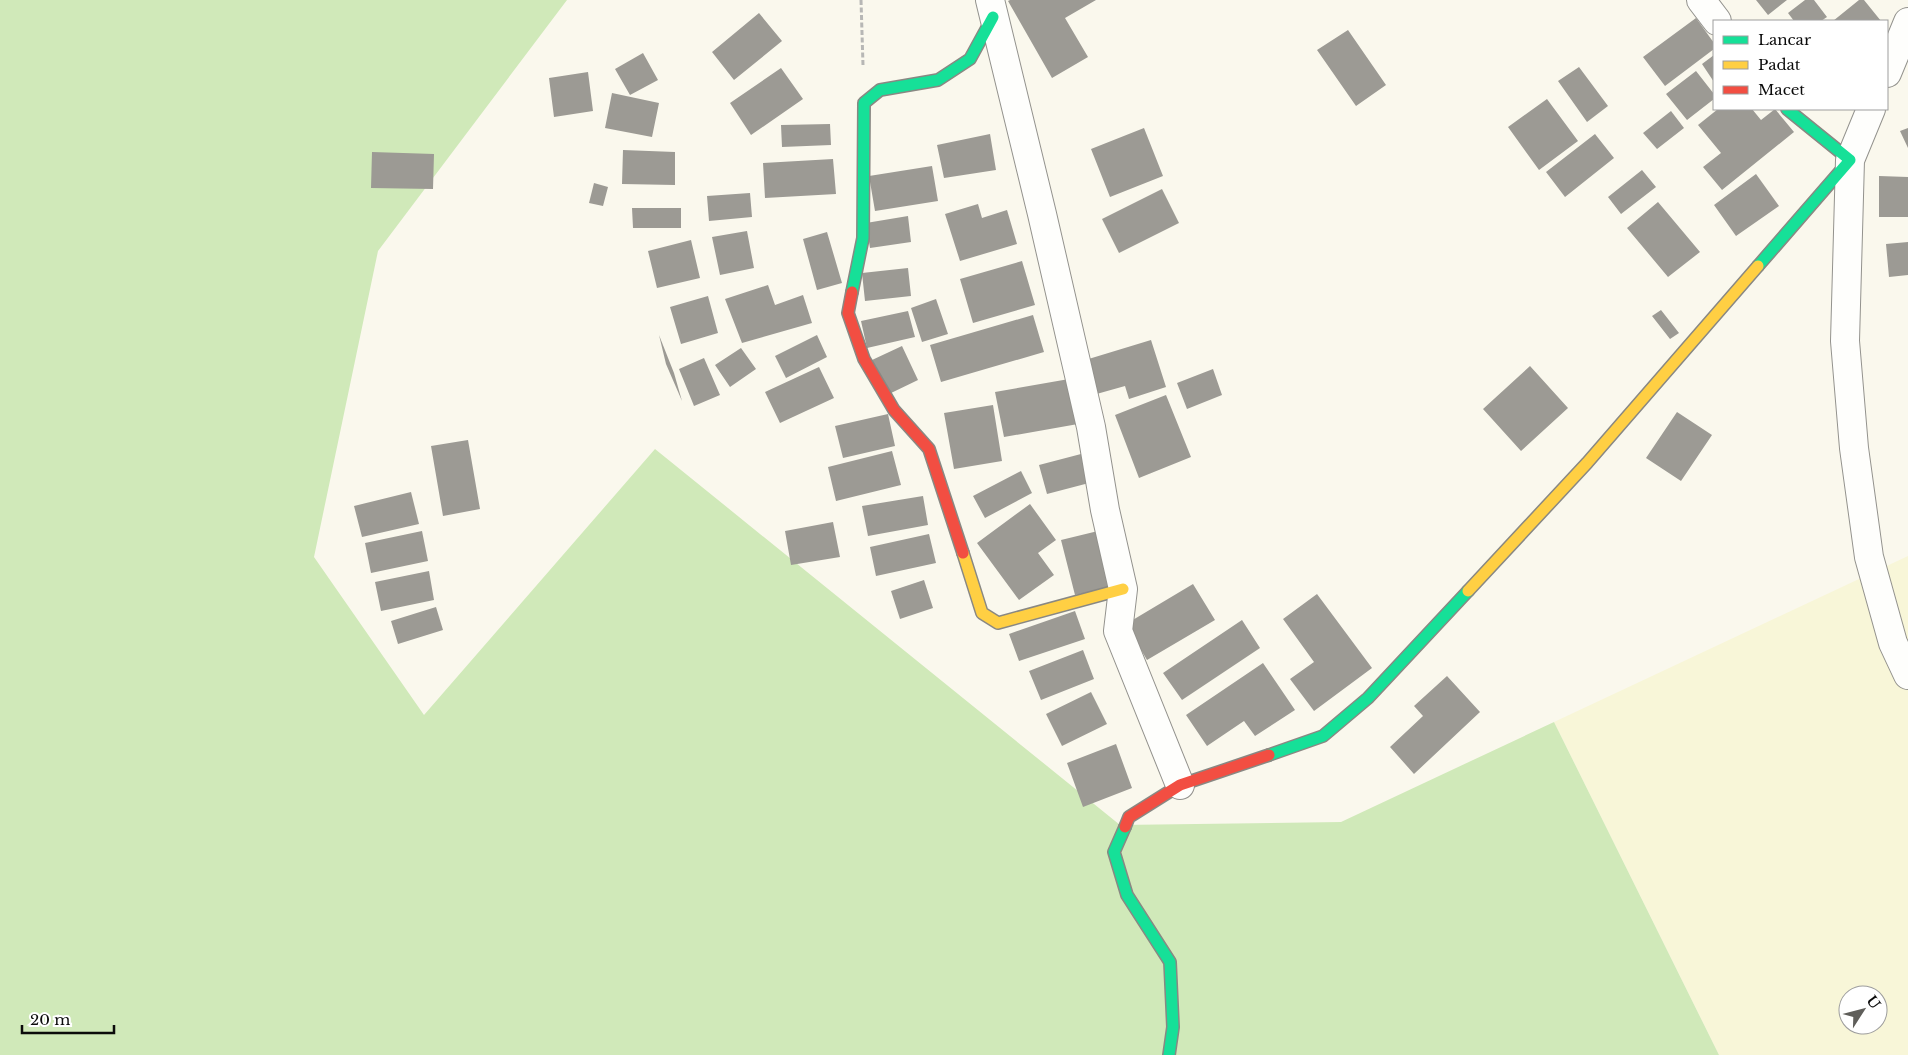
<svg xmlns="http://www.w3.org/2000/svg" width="1908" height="1055" font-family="'Libre Baskerville',serif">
<rect width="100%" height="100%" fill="#faf8ed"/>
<path fill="#f8f6d8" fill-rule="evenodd" d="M1908,556V1055H1719L1554,722ZM1848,995H1878V1025H1848Z"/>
<path fill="#d0e9b9" d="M0,0H567L378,251L314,557L424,715L655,449L1120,825L1341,822L1554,722L1719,1055H0Z"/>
<path fill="#9c9a94" d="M1010,0H1096L1065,18L1088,57L1052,78L1008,1Z
M1756,0H1787L1768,15Z
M1805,0H1814L1827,17L1821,21H1794L1788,13Z
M1859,0H1864L1881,21H1833Z
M759,13L782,41L734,80L712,52Z
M1696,18L1714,43V49L1665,86L1643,57Z
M1348,30L1386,85L1356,106L1317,50Z
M643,53L658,80L630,95L615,69Z
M1714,55V82L1702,64Z
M1579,67L1608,106L1587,122L1558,81Z
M781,68L803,99L751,135L730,103Z
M1696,71L1714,94V99L1687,120L1666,94Z
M588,72L593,111L554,117L549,78Z
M612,93L659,103L652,137L605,128Z
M1547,99L1578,141L1539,170L1508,127Z
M1718,109H1752L1761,120L1775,109L1794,132L1722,190L1703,167L1721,153L1698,125Z
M1671,111L1684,128L1657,149L1643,133Z
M830,124L831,145L782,147L781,125Z
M1144,128L1163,176L1110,197L1091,149Z
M1908,128V148L1900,131Z
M990,134L996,170L944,178L937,145Z
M1595,134L1614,158L1565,197L1546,172Z
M623,150L675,152V185L622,184Z
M372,152L434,154L433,189L371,188Z
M833,159L836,194L765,198L763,163Z
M932,166L938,201L875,211L869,176Z
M1642,170L1656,187L1621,214L1608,197Z
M1756,174L1779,206L1736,236L1714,205Z
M1879,176L1908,177V217H1879Z
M594,183L608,187L603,206L589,203Z
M1162,189L1179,223L1119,253L1102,219Z
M750,193L752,217L709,221L707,196Z
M1658,202L1700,252L1668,277L1627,228Z
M978,204L982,218L1007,210L1017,244L960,261L945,214Z
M632,208H681V228H633Z
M908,216L911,242L870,248L866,223Z
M747,231L754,268L720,275L712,237Z
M827,232L842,283L817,290L803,239Z
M691,240L700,278L657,288L648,251Z
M1908,242V275L1889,277L1886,244Z
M1022,261L1035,305L973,323L960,279Z
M908,268L911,296L865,301L862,273Z
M768,285L775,305L803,295L812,323L742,343L725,299Z
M708,296L718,333L681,344L670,307Z
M936,299L948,334L922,342L911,308Z
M1661,310L1679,333L1670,339L1652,316Z
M908,311L915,337L867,348L861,321Z
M1033,315L1044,352L941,382L930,345Z
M659,335L674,373L682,401L666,364Z
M817,335L827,357L786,378L775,356Z
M1151,340L1166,387L1129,399L1125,386L1093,395L1082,361Z
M902,346L918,380L889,394L872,360Z
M741,348L756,369L730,387L715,365Z
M704,358L720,395L694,406L679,369Z
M1530,366L1568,408L1521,451L1483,409Z
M819,367L834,398L780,423L765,392Z
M1213,369L1222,395L1187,409L1177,383Z
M1069,379L1078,424L1004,437L995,392Z
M1166,395L1191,457L1139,478L1115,415Z
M993,405L1002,461L954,469L944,413Z
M1677,412L1712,435L1681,481L1646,458Z
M888,414L895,446L843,458L835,426Z
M468,440L480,509L443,516L431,446Z
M892,451L901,485L836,501L828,467Z
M1081,454L1089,483L1047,494L1039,465Z
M1021,471L1032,493L985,518L973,496Z
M411,492L419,524L362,537L354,506Z
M923,496L928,525L868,536L862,506Z
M1030,504L1056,540L1038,553L1054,575L1019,600L977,543Z
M833,522L840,557L791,565L785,531Z
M422,531L428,561L371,573L365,543Z
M1098,531L1111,587L1075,595L1061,540Z
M929,534L936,563L876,576L870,547Z
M429,571L434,600L381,611L375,582Z
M924,580L933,608L900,619L891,591Z
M1193,584L1215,620L1147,660L1126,624Z
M1317,594L1372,668L1314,711L1290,679L1314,662L1283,619Z
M436,607L443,630L398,644L391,621Z
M1075,611L1085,639L1019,661L1009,634Z
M1242,620L1260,648L1182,700L1163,673Z
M1083,650L1094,679L1041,700L1029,671Z
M1263,663L1295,710L1255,736L1244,721L1207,746L1186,715Z
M1447,676L1480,712L1414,774L1390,747L1423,716L1414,706Z
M1091,692L1107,724L1062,746L1046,714Z
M1116,744L1132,788L1083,807L1067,763Z"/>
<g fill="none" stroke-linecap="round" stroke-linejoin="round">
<g stroke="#93928d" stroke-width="30">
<path id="street" d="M990,0L1042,214L1091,427L1105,510L1123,589L1118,631L1180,785
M1701,0L1717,21
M1887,73L1908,22
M1871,109L1850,160L1845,341L1854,448L1869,557L1893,643L1908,675"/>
</g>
<g stroke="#898883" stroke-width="14">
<path id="fast" d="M1758,266L1850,160L1787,109
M852,292L863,238L864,103L880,90L938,80L970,59L993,17
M1269,755L1323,736L1368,698L1468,591
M1125,827L1114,852L1127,895L1170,962L1173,1027L1169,1055"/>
</g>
<g stroke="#898883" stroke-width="14">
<path id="slow" d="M963,553L982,613L998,623L1123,589
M1468,591L1587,463L1758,266"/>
</g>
<g stroke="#898883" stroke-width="14">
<path id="jam" d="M852,292L848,313L864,359L894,410L929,449L963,553
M1125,827L1129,817L1180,785L1269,755"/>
</g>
<path stroke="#b7b7b5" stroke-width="3" stroke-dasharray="5 2.5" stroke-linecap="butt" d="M861,0L863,65"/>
<use href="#street" stroke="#fefefc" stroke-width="28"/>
<use href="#fast" stroke="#16e098" stroke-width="11"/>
<use href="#slow" stroke="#ffcf43" stroke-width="11"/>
<use href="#jam" stroke="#f24e42" stroke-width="11"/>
</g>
<rect x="1713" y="20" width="175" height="90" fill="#ffffff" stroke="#9d9d9d"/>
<rect x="1723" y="36" width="25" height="8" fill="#16e098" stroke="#9d9d9d"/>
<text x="1758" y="45" font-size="15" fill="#0b0b0b">Lancar</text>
<rect x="1723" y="61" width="25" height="8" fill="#ffcf43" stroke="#9d9d9d"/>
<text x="1758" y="70" font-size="15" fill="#0b0b0b">Padat</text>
<rect x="1723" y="86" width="25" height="8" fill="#f24e42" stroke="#9d9d9d"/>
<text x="1758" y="95" font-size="15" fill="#0b0b0b">Macet</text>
<g transform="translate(1863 1010) rotate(54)"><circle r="24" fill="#ffffff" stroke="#9d9d9d"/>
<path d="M0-4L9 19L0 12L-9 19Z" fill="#5f5e5a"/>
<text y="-8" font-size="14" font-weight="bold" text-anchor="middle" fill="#0b0b0b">U</text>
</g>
<path d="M22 1025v8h92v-8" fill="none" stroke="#0b0b0b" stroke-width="2.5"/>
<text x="30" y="1025" font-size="15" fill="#0b0b0b" stroke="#ffffff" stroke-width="4" paint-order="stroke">20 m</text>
</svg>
